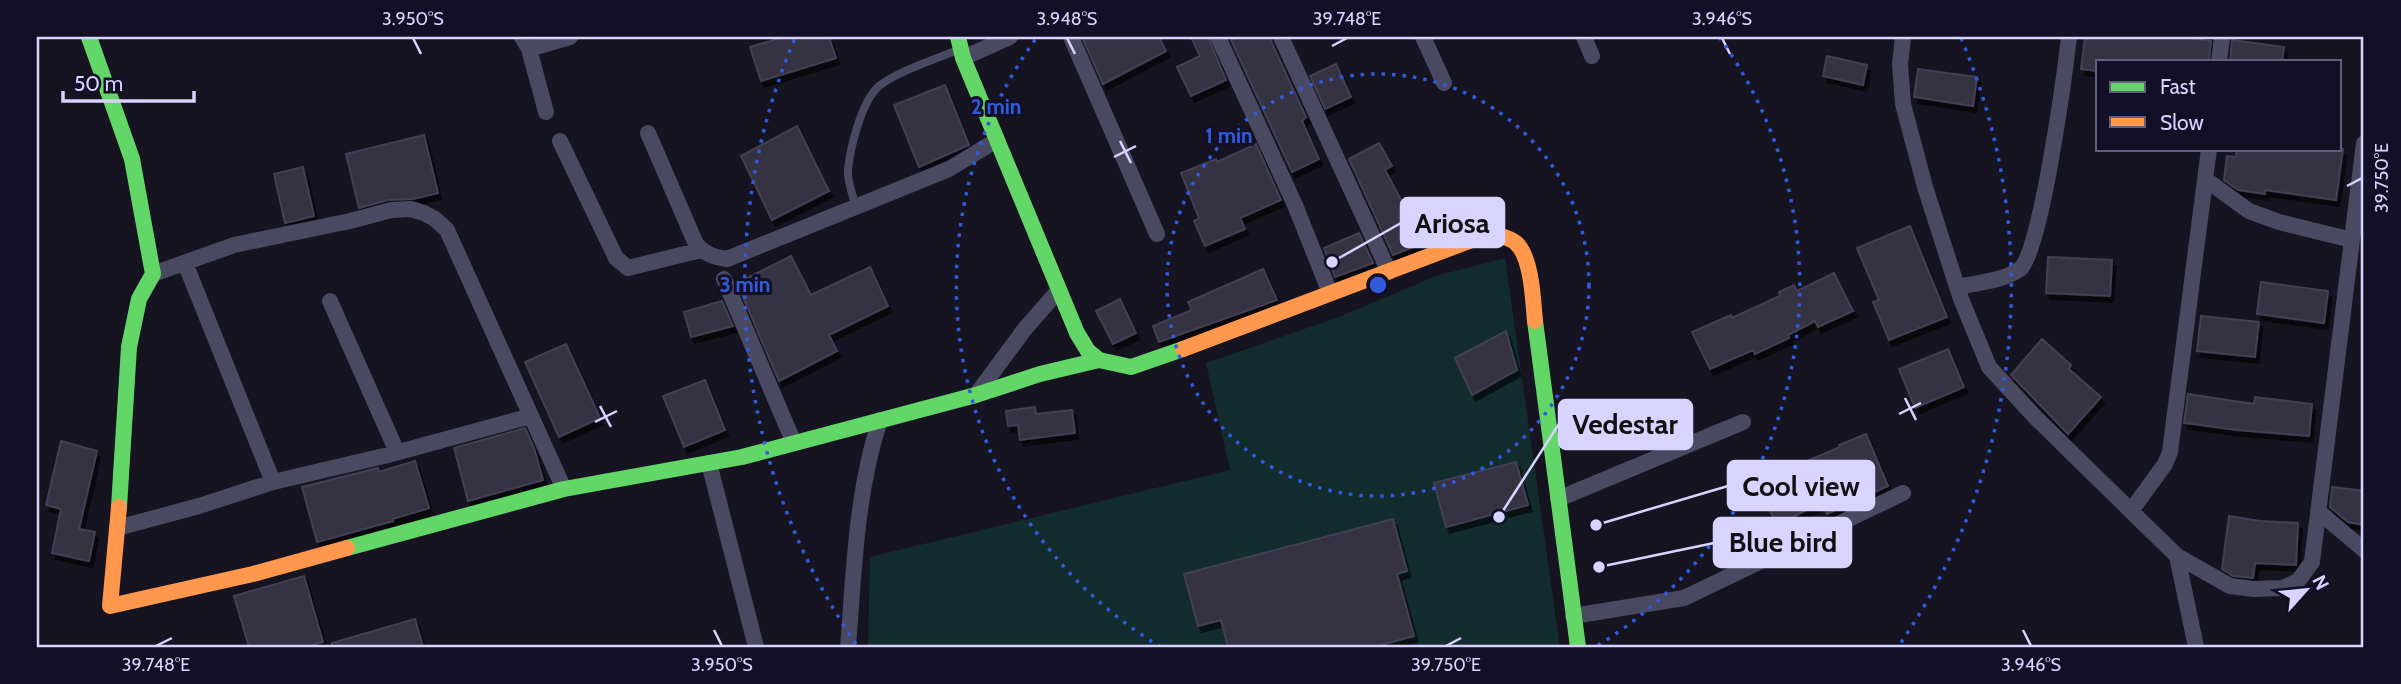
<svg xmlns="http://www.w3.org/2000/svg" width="2401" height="684" font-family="Cabin,sans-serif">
<defs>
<filter id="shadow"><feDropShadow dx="3.5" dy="6" stdDeviation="0" flood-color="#0009"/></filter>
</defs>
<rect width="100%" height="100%" fill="#161421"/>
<path fill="#132c2d" d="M1505,258L1560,647H868L870,557L1230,470L1206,363L1339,317L1436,276Z"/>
<path fill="#343243" stroke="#433f54" stroke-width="2" filter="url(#shadow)" d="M784,37H829L836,58L761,81L750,47Z
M1082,37H1159L1166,51L1103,84Z
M1191,37H1208L1226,80L1191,96L1177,67L1200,56Z
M1239,37H1269L1306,117L1302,121L1319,159L1292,172L1231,40Z
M2085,37H2179L2211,41L2209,61H2098V71L2081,69Z
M2232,40L2284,47L2282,61H2230Z
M1827,56L1867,65L1863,85L1823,76Z
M1336,64L1351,97L1325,109L1310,76Z
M1918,69L1977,77L1973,106L1914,97Z
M945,85L969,145L919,167L894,105Z
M797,126L829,191L772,220L741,156Z
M424,135L438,193L413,199L388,200L359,208L346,154Z
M1379,143L1392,166L1385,170L1424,243L1393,255L1349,159Z
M1256,144L1281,200L1240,218L1245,229L1205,246L1194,221L1199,218L1181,173L1216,159L1217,162Z
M2237,149H2343L2336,200L2265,190V194L2238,190L2224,180L2227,156L2236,157Z
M303,167L314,216L285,223L274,174Z
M1910,226L1947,317L1889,340L1873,302L1879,300L1857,248Z
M1359,233L1373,263L1335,277L1324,248Z
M791,256L811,295L870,267L888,306L829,335L837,351L779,381L737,283Z
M2048,257L2112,260L2110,296L2046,293Z
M1263,269L1277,300L1159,342L1153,326L1192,310L1188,302Z
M1834,273L1853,311L1818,327L1815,321L1788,335L1789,338L1755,354L1753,350L1710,369L1692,332L1731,315L1732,318L1780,296L1779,292L1794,285L1797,291Z
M2261,282L2328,291L2324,323L2257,314Z
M1120,299L1136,333L1113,344L1096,311Z
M722,301L733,326L691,337L684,312Z
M2201,316L2259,322L2255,357L2197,351Z
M1506,331L1517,370L1472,395L1455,358Z
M2042,339L2071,365L2069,369L2101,397L2068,434L2011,375Z
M566,344L600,418L559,437L525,362Z
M1948,349L1964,387L1915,408L1899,369Z
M705,380L725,430L684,447L663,396Z
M2188,394L2254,404L2255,397L2312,404L2309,436L2237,430L2184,423Z
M1035,407L1036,414L1072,410L1075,433L1020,440L1018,425L1008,426L1006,411Z
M525,428L534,448L543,480L468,501L454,448Z
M1866,434L1888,486L1827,514L1822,502L1777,525L1758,487L1805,462L1840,447L1839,445Z
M61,441L97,451L79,529L95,532L89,561L52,553L61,509L46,505Z
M415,461L429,508L392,519L393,521L317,542L302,487L378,468L379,472Z
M1516,462L1528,505L1446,527L1434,483Z
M2332,487L2364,491V525L2348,522L2330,507Z
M2229,516L2260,521L2298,523L2296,565L2255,563L2253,578L2233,576L2222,569Z
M1393,519L1407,571L1397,574L1414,636L1373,647H1228L1221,620L1198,626L1184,574Z
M304,576L323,642L305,647H249L234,596Z
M415,619L423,647H332V643Z"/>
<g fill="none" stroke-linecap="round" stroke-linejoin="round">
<path stroke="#4a4962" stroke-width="8" d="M856,207C853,196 847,181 848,170C850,148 861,105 876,89C890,74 938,58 958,50"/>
<path stroke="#4a4962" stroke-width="16" d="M522,37L529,49L546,112
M1071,37L1157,234
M1218,37L1295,205L1330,293
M1281,37L1389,272
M1423,37L1444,83
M1584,37L1592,56
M1903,37L1900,64L1903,104L1925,187L1961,299L1989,367L2036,418L2177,556L2230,586L2254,589L2283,588L2298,581L2312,562L2364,143
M529,49L570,37
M963,58L1010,37
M2219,61L2222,37
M648,133L696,244C705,254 713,257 727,259L949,169L997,140
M560,141L616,258L628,268L701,250
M2205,179L2249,211L2279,222L2352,240
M185,263L273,482
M153,274L234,245L350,221L391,210L411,209L424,213L435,219L447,230L564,489
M724,279L794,443
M1957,287C1977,283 2003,281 2020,269C2041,252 2065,72 2069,37
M330,301L397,452
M976,395L1024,330L1058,291
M709,463L756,647
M1558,499L1743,422
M2131,511L2165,464L2170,452L2209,149
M2319,512L2364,550
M117,528L199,506L273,482L384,456L531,416
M2177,556L2196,647
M1573,616L1684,598L1903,493
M848,647C854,572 856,492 880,420"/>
<path stroke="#63d668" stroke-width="16" d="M89,37L132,159L153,274L139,299L129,347L119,507
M958,37L963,58L1077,333L1088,351L1099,360L1131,367L1183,349
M1535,321L1578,647
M347,548L564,489L742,457L976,395L1040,374L1099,360"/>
<path stroke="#ff974d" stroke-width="16" d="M1183,349L1485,235C1496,235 1509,236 1517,244C1532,259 1533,301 1535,321
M119,507L110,606L253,574L347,548"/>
</g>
<path fill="none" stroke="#d9d4ff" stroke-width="2.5" d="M413,38L421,54M1067,38L1075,54M1722,38L1730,54M1332,46L1347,38M1120,141L1131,163M1114,157L1136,146M2347,186L2362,178M1905,398L1916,420M600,406L611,427M1899,414L1921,403M595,422L617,411M714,630L722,646M2023,630L2031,646M156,646L172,638M1446,646L1461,638"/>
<g fill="none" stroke="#305bdc" stroke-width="3.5" stroke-dasharray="3.5 7">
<circle cx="1378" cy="285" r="211"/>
<path d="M1161 647A422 422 0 0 1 1037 37M1719 37A422 422 0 0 1 1595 647"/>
<path d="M856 644A633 633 0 0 1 795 38M1961 38A633 633 0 0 1 1900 644"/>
</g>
<circle cx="1378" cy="285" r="10" fill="#305bdc" stroke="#130f26" stroke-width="3.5"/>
<g font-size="21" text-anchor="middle" font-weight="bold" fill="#305bdc" stroke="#130f26" stroke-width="6" stroke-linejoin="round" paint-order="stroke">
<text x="996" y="114">2 min</text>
<text x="1229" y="143">1 min</text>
<text x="745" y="292">3 min</text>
</g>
<path fill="none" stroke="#d9d4ff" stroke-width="2.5" d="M1332 262L1401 223M1499 517L1559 424M1596 525L1728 486M1599 567L1714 543"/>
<g fill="#d9d4ff" stroke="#130f26" stroke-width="2.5">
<circle cx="1332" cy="262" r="7"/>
<circle cx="1499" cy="517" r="7"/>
<circle cx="1596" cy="525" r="7"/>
<circle cx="1599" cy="567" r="7"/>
</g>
<g fill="#d9d4ff" stroke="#d9d4ff" stroke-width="2.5">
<rect x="1401" y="198" width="103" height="49" rx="7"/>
<rect x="1559" y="400" width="133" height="49" rx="7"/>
<rect x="1728" y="461" width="146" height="49" rx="7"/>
<rect x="1714" y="518" width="137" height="49" rx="7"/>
</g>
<g font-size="28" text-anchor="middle" font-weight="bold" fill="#111">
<text x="1452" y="233">Ariosa</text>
<text x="1625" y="434">Vedestar</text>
<text x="1801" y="496">Cool view</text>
<text x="1783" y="552">Blue bird</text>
</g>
<rect width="2401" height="684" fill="none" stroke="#130f26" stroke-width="77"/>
<rect x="2096" y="60" width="245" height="91" fill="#130f26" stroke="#625e7d" stroke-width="2"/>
<rect x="2110" y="82" width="35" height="10" fill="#63d668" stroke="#625e7d" stroke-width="2"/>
<text x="2160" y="94" font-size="21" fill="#d9d4ff">Fast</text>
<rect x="2110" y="117" width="35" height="10" fill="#ff974d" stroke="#625e7d" stroke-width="2"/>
<text x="2160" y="130" font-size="21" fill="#d9d4ff">Slow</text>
<g transform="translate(2306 590) rotate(63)" stroke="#130f26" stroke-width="5" paint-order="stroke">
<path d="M0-5L12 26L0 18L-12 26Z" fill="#d9d4ff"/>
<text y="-10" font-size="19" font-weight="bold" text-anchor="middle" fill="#d9d4ff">N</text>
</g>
<path d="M63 91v10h131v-10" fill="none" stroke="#d9d4ff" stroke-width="3.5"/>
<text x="74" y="91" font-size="21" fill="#d9d4ff" stroke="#130f26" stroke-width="5" paint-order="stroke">50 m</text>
<rect x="38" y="38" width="2324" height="608" fill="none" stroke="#d9d4ff" stroke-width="2.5"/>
<g font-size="18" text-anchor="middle" fill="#d9d4ff">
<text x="413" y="25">3.950°S</text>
<text x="1067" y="25">3.948°S</text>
<text x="1347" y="25">39.748°E</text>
<text x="1722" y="25">3.946°S</text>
<text transform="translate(2382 178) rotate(-90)" y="6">39.750°E</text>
<text x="156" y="671">39.748°E</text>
<text x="722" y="671">3.950°S</text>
<text x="1446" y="671">39.750°E</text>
<text x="2031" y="671">3.946°S</text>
</g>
</svg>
